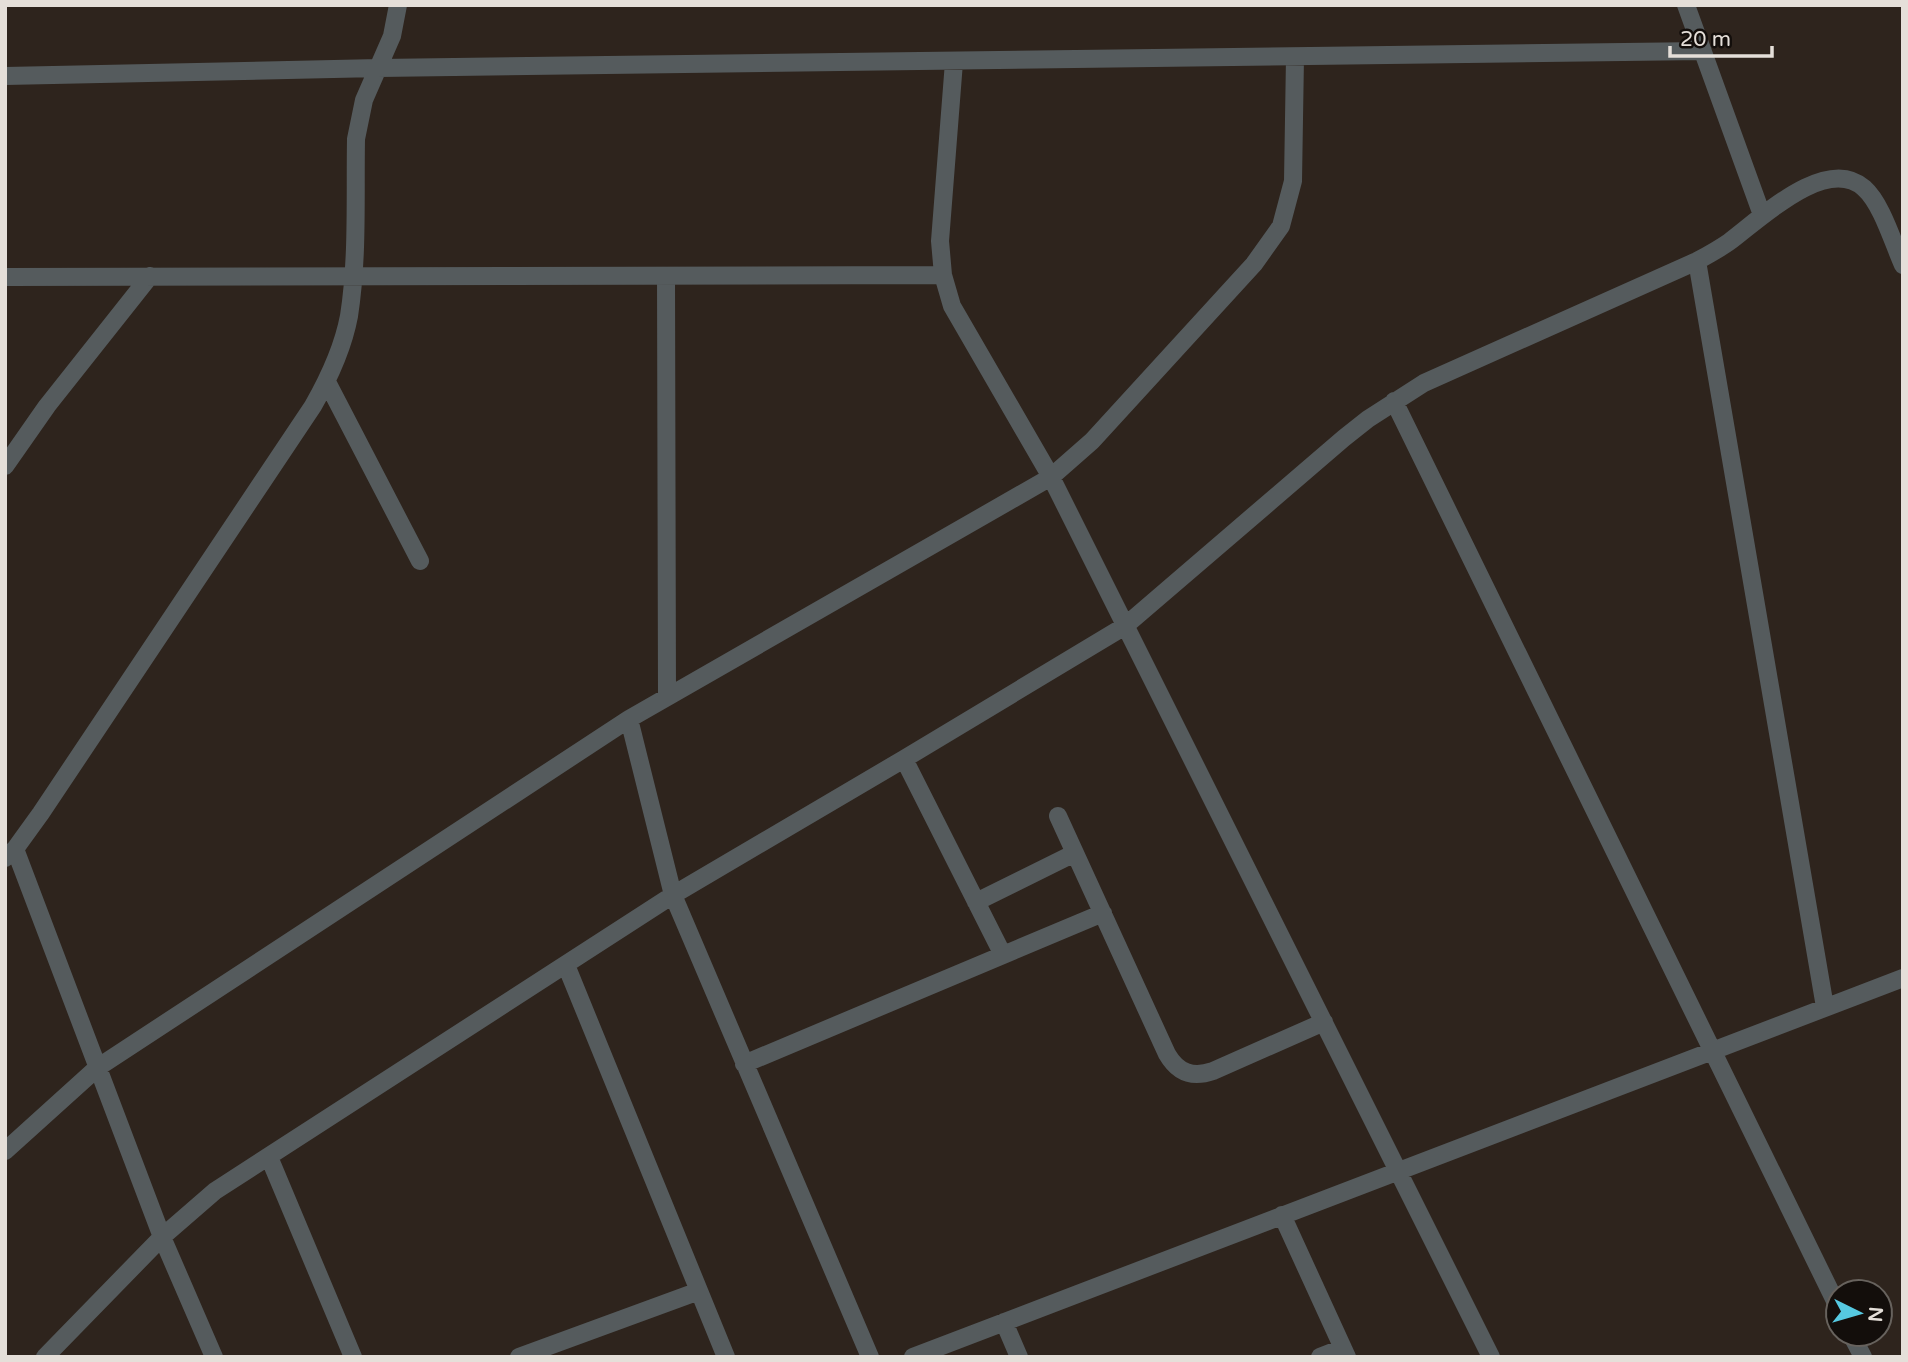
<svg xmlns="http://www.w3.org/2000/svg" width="1908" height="1362" font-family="'Varela Round',sans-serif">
<rect width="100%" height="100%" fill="#2e241d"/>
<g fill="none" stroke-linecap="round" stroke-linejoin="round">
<path stroke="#555b5d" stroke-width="18" d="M1686,5L1762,215
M954,62L940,241L943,275L952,306L1051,477L1491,1357
M5,76L379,68L1703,51
M1697,261L1825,1007
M666,276L667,695
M5,277L943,275
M327,382L420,561
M1394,401L1838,1307
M5,466L47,406L150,276
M629,719L673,895L870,1357
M904,759L1003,955
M1058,816L1167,1054C1178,1073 1193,1078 1213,1071L1324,1022
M15,849L162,1237L214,1357
M5,858L15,849L41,813L313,406C329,378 343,348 349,316C358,258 355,198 356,139L364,100L392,36L398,5
M976,902L1075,853
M566,965L726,1357
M744,1064L1103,913
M5,1151L97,1068L629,719L1051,477L1092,441L1254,264L1281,226L1293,181L1295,57
M269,1157L353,1357
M1282,1215L1347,1357
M1004,1322L1019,1357
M1851,1334L1863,1357
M45,1357L162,1237L215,1191L673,895L904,759L1125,626L1344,438L1368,419L1424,383L1697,261C1708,255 1719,249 1729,242C1759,220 1826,154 1864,188C1882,204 1893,243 1903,265
M519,1357L699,1291
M913,1357L1903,978
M1320,1357L1343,1348"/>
</g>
<rect width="1908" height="1362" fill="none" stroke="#e5dfd9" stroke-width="14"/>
<g transform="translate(1859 1313) rotate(95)"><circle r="33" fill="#130e0b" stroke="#67625d" stroke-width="2"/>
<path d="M0-5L12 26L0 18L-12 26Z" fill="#56c9e1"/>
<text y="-10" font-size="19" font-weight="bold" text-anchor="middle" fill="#e5dfd9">N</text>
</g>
<path d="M1670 46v10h102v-10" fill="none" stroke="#e5dfd9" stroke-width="3.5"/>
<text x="1680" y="46" font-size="21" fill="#e5dfd9" stroke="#130e0b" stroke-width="5" paint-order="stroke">20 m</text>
</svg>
